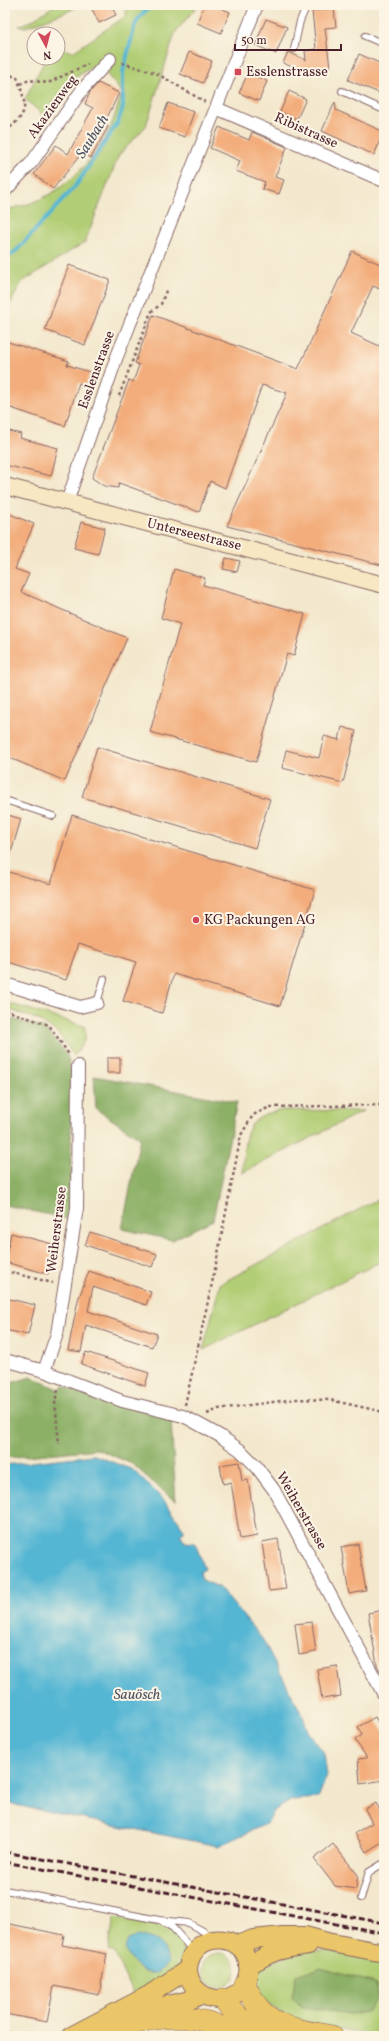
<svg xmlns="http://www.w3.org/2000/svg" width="389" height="2041" font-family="Vollkorn,serif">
<rect width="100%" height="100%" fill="#fcf5e5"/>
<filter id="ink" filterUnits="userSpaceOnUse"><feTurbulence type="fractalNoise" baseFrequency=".025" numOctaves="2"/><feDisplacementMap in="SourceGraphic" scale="8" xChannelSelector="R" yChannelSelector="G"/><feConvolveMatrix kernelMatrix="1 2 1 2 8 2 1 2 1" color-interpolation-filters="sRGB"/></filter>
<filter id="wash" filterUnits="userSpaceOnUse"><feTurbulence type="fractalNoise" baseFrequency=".012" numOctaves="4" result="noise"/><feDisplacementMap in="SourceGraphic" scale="16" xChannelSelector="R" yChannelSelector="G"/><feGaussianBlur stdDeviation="0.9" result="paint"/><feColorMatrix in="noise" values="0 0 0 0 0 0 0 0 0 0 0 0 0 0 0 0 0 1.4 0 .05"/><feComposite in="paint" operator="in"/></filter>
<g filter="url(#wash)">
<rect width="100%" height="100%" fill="#f3e8cd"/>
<path fill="#b1cd74" stroke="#7e7650" d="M55,5H80L69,11L26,27L19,26L33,20Z
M123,5H198L175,33L146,126L119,155L85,242L22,282L5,313V213L7,209C53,203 90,168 110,128C115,117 118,104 122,93L98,63L70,81L43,115L25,99L46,58H58V48L73,52L127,15Z
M5,1002L84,1026C89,1039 81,1046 74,1056L58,1033L39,1020L5,1008Z
M282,1110L363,1111L242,1173C246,1137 241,1118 282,1110Z
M384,1196V1260L203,1350L220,1284Z
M114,1918C133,1922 185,1924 183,1952C182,1958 180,1965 176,1969C166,1979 146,1989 134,1997L114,1952L108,1951Z
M301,1950L327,1951L384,1961V2034L370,2035L298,2022L268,2005L260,1992L257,1978L259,1967Z
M202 1970a17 17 0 1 1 34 0a17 17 0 1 1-34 0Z"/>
<path fill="#8cb066" stroke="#6b6848" d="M5,1017L44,1028L67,1054L71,1071V1188L68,1219L5,1205Z
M94,1076L237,1102L213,1220L172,1240L122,1229L140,1138L96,1109Z
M31,1377L60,1390L63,1386L171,1420L176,1502L132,1464L98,1449L5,1458V1403L8,1384Z
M320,1968L375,1983L379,1996L368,2012L350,2014L302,2007L292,1997L296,1975Z"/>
<path fill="#55b6d3" stroke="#506a7f" d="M94,1455L133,1470L163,1499L185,1531L180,1535L185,1542L195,1543L205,1569L200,1572L202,1580L219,1587L263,1640L303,1716L308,1731L324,1753L327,1775L318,1798L292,1800L275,1810L266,1824L218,1846L5,1803V1465Z
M137,1936C158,1938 165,1942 168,1964C151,1985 132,1966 125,1948L128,1940Z"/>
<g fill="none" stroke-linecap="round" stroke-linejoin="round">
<path stroke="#55b6d3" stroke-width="4" d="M5,260L18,249L77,184L118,122L123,107V72L134,28L138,19L145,11L154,5"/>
</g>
<g id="blocks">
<path fill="#f3ad7c" d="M90,5H111L116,15L99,23Z
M204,5H213L230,12L221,33L197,23Z
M334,8L336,27L325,28L330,67L299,70L283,63L288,52L306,60L305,51L316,49L312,11Z
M266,19L287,27L276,54L255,45Z
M189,52L212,61L203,83L180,74Z
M359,54L384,65V95L348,80Z
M248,73L267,81L259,101L239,93Z
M98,83L119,93L104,124L108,127L91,158L82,153L53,189L34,174L56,145L68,154L93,108L85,104L90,92Z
M289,91L306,99L297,119L280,112Z
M335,102L336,110L384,132L374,155L322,131Z
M168,103L194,112L185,137L159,128Z
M219,127L249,140L252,132L287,147L275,177L284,180L279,194L262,189L265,182L236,171L240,161L210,148Z
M352,251L384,266V291L373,286L351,333L384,348V557L382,565L227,526L287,393L262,385L225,488L210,481L199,512L119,483L118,488L104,486L92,478L129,380L133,382L139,365L135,363L153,315L298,369Z
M69,265L110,280L85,345L45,330Z
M5,341L69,361L67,365L90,372L86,385L79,383L65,426L5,406Z
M5,430L21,434L20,438L58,448L51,476L5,465Z
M5,512L34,524L15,569L29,574L21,592L127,638L65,781L5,756Z
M81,522L105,528L98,554L74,548Z
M226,558L240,561L237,572L223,569Z
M174,569L205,578L203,585L305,614L294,656L287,654L256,762L150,732L180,624L161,618Z
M342,727L356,731L343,783L282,768L286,750L319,758L324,736L339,740Z
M97,747L270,799L255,848L82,797Z
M5,814L21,819L8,863L5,862Z
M72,815L315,890L280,1006L174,974L162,1013L123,1001L136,962L78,944L66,980L5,961V871L51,884Z
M107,1058H120V1073H107Z
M90,1232L157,1254L152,1267L85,1245Z
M11,1233L56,1245L48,1274L5,1262Z
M89,1271L151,1292L146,1305L93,1287L88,1311L157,1334L152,1347L86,1325L81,1352L68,1350L78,1300Z
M5,1298L35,1305L28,1335L5,1330Z
M86,1352L149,1373L145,1386L81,1364Z
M239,1462L242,1481L248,1480L257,1536L240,1539L231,1482L223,1484L220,1465Z
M278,1539L286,1589L269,1591L262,1542Z
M358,1544L366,1591L349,1594L341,1547Z
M384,1610V1671H380L377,1665L368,1613Z
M312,1622L316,1652L299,1655L295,1624Z
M337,1666L341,1696L322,1699L317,1669Z
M375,1717L384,1732V1780L360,1784L358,1759L367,1758L355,1740L362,1735L358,1727Z
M376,1803L383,1816H384V1846L382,1842L366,1852L355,1833L372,1823L365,1809Z
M333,1844L358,1875L356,1889L335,1886L314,1859Z
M5,1923L64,1935L62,1945L107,1954L99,1995L54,1986L47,2022L5,2014Z"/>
</g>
</g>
<g filter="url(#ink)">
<use href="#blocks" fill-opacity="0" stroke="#856564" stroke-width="1"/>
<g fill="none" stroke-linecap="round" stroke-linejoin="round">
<g stroke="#856564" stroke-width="8">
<path id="lane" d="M365,36L384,44
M294,49L300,21L307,5
M342,91L384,110
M5,800L53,816
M97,1003L104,979
M5,1890L159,1920L188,1923L203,1931L210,1939
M361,1898L369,1872L384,1863
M161,1921L173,1928L193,1951"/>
</g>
<g stroke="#856564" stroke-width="14">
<path id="street" d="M216,108L384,181
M5,191L32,162L82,90L110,59
M67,502L116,359L257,5
M5,984L80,1007L97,1003
M5,1360L44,1371L122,1401L183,1416L191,1420L220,1436L240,1450L256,1466L274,1490L384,1695
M44,1371L57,1334L77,1208L78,1066"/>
</g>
<g stroke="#856564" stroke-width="18">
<path id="secondary" d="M5,486L384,585"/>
</g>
<g stroke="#856564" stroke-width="20">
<path id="primary" d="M237,1945L253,1939L283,1936H305L327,1942L384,1953
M248,1966C273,1951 279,1949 308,1945
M128,2018L151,2009L190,2000L202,1994
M71,2036L149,1995L188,1969C192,1925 255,1933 248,1974C242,2010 190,2006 188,1969"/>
</g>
<g stroke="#856564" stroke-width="22">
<path id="highway" d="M244,1984C250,1992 253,2001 259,2008C277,2029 306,2031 332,2036
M223,1999C236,2016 248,2027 267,2036
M104,2036C138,2019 176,2011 214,2024C223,2027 232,2032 242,2036"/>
</g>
<path stroke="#856564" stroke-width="2.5" stroke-dasharray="3 3" stroke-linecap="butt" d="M5,20L8,5
M122,63L156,73L205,102
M5,74L17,77C26,104 31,113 5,131
M20,84L29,80L48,83L88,64
M119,396L151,312L161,304L167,288
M5,1010L49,1025L70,1056
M5,1271L53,1283
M58,1390L55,1401L59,1444
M185,1405L214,1274L241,1135L253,1115L270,1107L384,1105
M207,1414L218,1409L297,1399L330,1400L384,1412"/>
<use href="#lane" stroke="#fff" stroke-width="6"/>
<use href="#street" stroke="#fff" stroke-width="12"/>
<use href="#secondary" stroke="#f7e8c3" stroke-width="16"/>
<use href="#primary" stroke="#ebc669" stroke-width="18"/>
<use href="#highway" stroke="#ebc669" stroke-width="21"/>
<path stroke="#4a1f2b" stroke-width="3" stroke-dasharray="6 3" stroke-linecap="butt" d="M5,1852L384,1923
M5,1862L384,1933"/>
</g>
</g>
<g fill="#d1495b" stroke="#fcf5e5" stroke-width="1.5">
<rect x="234" y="68" width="8" height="8" rx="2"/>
<circle cx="196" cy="920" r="4"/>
</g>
<g text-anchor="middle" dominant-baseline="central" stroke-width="4" stroke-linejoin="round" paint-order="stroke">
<g font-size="14" fill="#4a1f2b" stroke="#fcf5e5" text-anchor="start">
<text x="246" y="72">Esslenstrasse</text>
<text x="204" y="920">KG Packungen AG</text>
</g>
<g font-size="14" fill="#4a1f2b" stroke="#fcf5e5">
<text transform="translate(53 107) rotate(-54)">Akazienweg</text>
<text transform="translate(306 131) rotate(24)">Ribistrasse</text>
<text transform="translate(97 370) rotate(-70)">Esslenstrasse</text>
<text transform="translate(194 535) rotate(14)">Unterseestrasse</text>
<text transform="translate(57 1230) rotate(-83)">Weiherstrasse</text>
<text transform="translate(301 1511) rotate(60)">Weiherstrasse</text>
</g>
<g font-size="15" font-style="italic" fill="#4e5466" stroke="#fcf5e5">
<text transform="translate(93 137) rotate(-58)">Saubach</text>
<text x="137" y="1695">Sauösch</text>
</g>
</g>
<rect width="389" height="2041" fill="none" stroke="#fcf5e5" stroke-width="20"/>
<g transform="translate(46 46) rotate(173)"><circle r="19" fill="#fcf5e5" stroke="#b59f9b"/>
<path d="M0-3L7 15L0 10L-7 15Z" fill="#d1495b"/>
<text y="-6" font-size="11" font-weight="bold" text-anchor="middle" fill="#4a1f2b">N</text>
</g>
<path d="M235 44v6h106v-6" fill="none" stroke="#4a1f2b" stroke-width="2"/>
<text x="241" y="44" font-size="12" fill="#4a1f2b" stroke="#fcf5e5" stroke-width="3" paint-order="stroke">50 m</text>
</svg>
